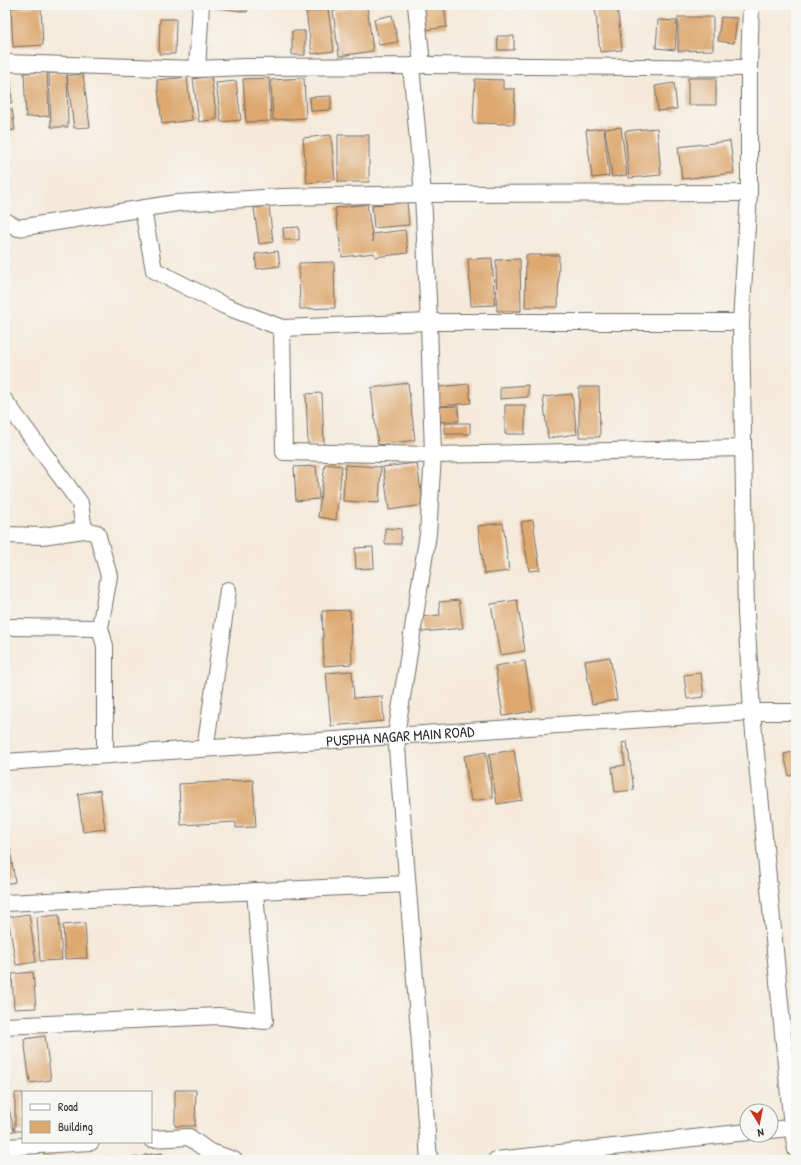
<svg xmlns="http://www.w3.org/2000/svg" width="801" height="1165" font-family="'Patrick Hand',sans-serif">
<rect width="100%" height="100%" fill="#f6f6f2"/>
<filter id="ink" filterUnits="userSpaceOnUse"><feTurbulence type="fractalNoise" baseFrequency=".025" numOctaves="2"/><feDisplacementMap in="SourceGraphic" scale="8" xChannelSelector="R" yChannelSelector="G"/><feConvolveMatrix kernelMatrix="1 2 1 2 8 2 1 2 1" color-interpolation-filters="sRGB"/></filter>
<filter id="wash" filterUnits="userSpaceOnUse"><feTurbulence type="fractalNoise" baseFrequency=".012" numOctaves="4" result="noise"/><feDisplacementMap in="SourceGraphic" scale="16" xChannelSelector="R" yChannelSelector="G"/><feGaussianBlur stdDeviation="0.9" result="paint"/><feColorMatrix in="noise" values="0 0 0 0 0 0 0 0 0 0 0 0 0 0 0 0 0 1.4 0 .05"/><feComposite in="paint" operator="in"/></filter>
<g filter="url(#wash)">
<rect width="100%" height="100%" fill="#f5eada"/>
<g id="blocks">
<path fill="#dda76e" d="M213,5H248L247,12L212,7Z
M421,5H444L447,27L424,30Z
M606,5H617L622,50L600,52L595,6Z
M41,6L43,45L13,47L11,8Z
M367,6L373,51L339,56L333,11Z
M328,9L334,51L312,54L306,12Z
M392,15L398,42L379,45L374,19Z
M678,17H713V50L678,51Z
M721,17L737,18L734,43L718,41Z
M160,19H176L175,54H159Z
M658,20L677,21L675,50L656,48Z
M292,31H305V55H292Z
M497,36H514V50H498Z
M47,72L49,116L26,117L24,73Z
M5,73H10L12,103H5Z
M49,73H67L68,127H51Z
M83,74L90,127L74,128L67,76Z
M211,76L217,119L199,122L193,79Z
M187,77L192,120L162,124L157,80Z
M269,78L271,121L246,122L243,79Z
M304,78L306,118L273,120L271,80Z
M688,78H716V105H688Z
M475,79L503,80V89H515L514,124L473,123Z
M236,81L241,120L221,122L216,83Z
M674,83L677,109L658,111L655,86Z
M331,96V110L311,111L310,97Z
M12,109L15,130L5,131V110Z
M621,127L627,175L612,177L605,129Z
M604,128L609,176L592,178L586,130Z
M657,128L661,175L629,178L625,131Z
M331,135L335,180L307,183L303,138Z
M338,135H369V182H338Z
M730,141L734,173L682,179L678,147Z
M407,202L409,225L374,228L372,205Z
M367,204L373,242L372,234L405,230L408,253L375,257L374,253L342,257L335,208Z
M269,206L273,242L259,244L254,208Z
M299,227V240H284L283,228Z
M278,251L280,266L257,269L255,254Z
M526,255H559L558,307H525Z
M492,258L495,305L471,306L468,259Z
M520,259L521,311H497L496,260Z
M334,262L335,308L300,309L299,263Z
M408,383L415,440L378,445L371,388Z
M469,384L471,403L440,406L438,387Z
M528,385V397L500,399V387Z
M579,387H599L600,437H579Z
M322,393L324,445L308,446L306,394Z
M572,394L577,434L548,438L543,397Z
M505,405H525V434H505Z
M458,406L459,421L438,422L437,407Z
M445,423H470V434H445Z
M417,463L423,505L389,510L383,467Z
M325,464L342,466L336,520L318,517Z
M345,465L381,467L379,503L343,501Z
M316,466L319,499L296,501L294,467Z
M533,520L540,570L529,571L521,522Z
M503,523L509,571L484,574L478,526Z
M385,528L401,529V544H385Z
M373,547L374,568L356,569L355,548Z
M459,600L463,628L422,632L420,617L440,615L439,602Z
M517,600L525,651L500,655L491,604Z
M350,610L352,664L324,666L322,611Z
M610,657L617,700L592,704L585,661Z
M525,661L533,711L503,716L495,666Z
M352,671L354,698L382,696L384,721L331,726L326,673Z
M701,673L704,697L687,699L684,675Z
M627,742L634,790L615,792L612,767L625,765L622,743Z
M514,750L522,800L497,804L489,754Z
M796,751V775L789,776L784,754Z
M486,752L493,798L471,801L464,756Z
M253,780L256,827L236,828V822L181,825L179,784Z
M100,790L105,829L83,832L78,794Z
M5,848H10L15,882L5,884Z
M29,914L36,962L16,965L8,917Z
M59,915L62,960L40,961L37,917Z
M85,923L87,958L65,959L63,925Z
M33,972L36,1008L14,1009L12,974Z
M5,975L8,976L7,1009H5Z
M45,1036L51,1080L30,1083L24,1039Z
M5,1090L14,1131L5,1133Z
M175,1090H196L195,1126H175Z
M15,1093H23V1131H15Z
M162,1153L163,1160H145L144,1155Z
M42,1156L63,1157V1160H42Z
M113,1156L114,1160H93V1158Z
M143,1157V1160H119V1158Z"/>
</g>
</g>
<g filter="url(#ink)">
<use href="#blocks" fill-opacity="0" stroke="#726e68" stroke-width="1"/>
<g fill="none" stroke-linecap="round" stroke-linejoin="round">
<g stroke="#726e68" stroke-width="18">
<g id="street">
<path d="M751,5L749,68V193L741,322L746,614L752,712L792,1127L796,1150"/>
<path d="M5,63L197,69L245,67L411,66L422,65L416,5"/>
<path d="M422,65L749,68"/>
<path d="M411,66L423,194L429,322L433,455L428,534L396,735L429,1160"/>
<path d="M197,69L201,5"/>
<path d="M143,210L154,270L225,306L282,328L429,322H741"/>
<path d="M5,221L18,228L177,203L282,197L423,194L749,193"/>
<path d="M282,328L284,452L433,455L743,448"/>
<path d="M5,401L80,503L84,530"/>
<path d="M5,535L42,536L84,530L97,533L109,576L100,628L105,646V755"/>
<path d="M5,627L100,628"/>
<path d="M207,748L206,743L228,590"/>
<path id="s1" d="M5,762L752,712H796"/>
<path d="M5,903L407,884"/>
<path d="M5,1026L218,1016L265,1021L255,891"/>
<path d="M771,1130L796,1127"/>
<path d="M151,1139L189,1137L208,1151L207,1160"/>
<path d="M5,1147L91,1142"/>
<path d="M208,1151L234,1160"/>
<path d="M496,1160L747,1132"/>
</g>
</g>
<use href="#street" stroke="#fff" stroke-width="16"/>
</g>
</g>
<g text-anchor="middle" dominant-baseline="central" stroke-width="4" stroke-linejoin="round" paint-order="stroke">
<g font-size="15" fill="#2b2b2b" stroke="#f6f6f2">
<text stroke="none"><textPath href="#s1" startOffset="396">PUSPHA NAGAR MAIN ROAD</textPath></text>
</g>
</g>
<rect width="801" height="1165" fill="none" stroke="#f6f6f2" stroke-width="20"/>
<rect x="22" y="1091" width="130" height="52" fill="#f6f6f2" stroke="#a5a5a2"/>
<rect x="30" y="1104" width="20" height="6" fill="#ffffff" stroke="#a5a5a2"/>
<text x="58" y="1111" font-size="12" fill="#2b2b2b">Road</text>
<rect x="30" y="1121" width="20" height="12" fill="#dda76e" stroke="#a5a5a2"/>
<text x="58" y="1131" font-size="12" fill="#2b2b2b">Building</text>
<g transform="translate(759 1123) rotate(170)"><circle r="19" fill="#f6f6f2" stroke="#a5a5a2"/>
<path d="M0-3L7 15L0 10L-7 15Z" fill="#c8321e"/>
<text y="-6" font-size="11" font-weight="bold" text-anchor="middle" fill="#2b2b2b">N</text>
</g>
</svg>
